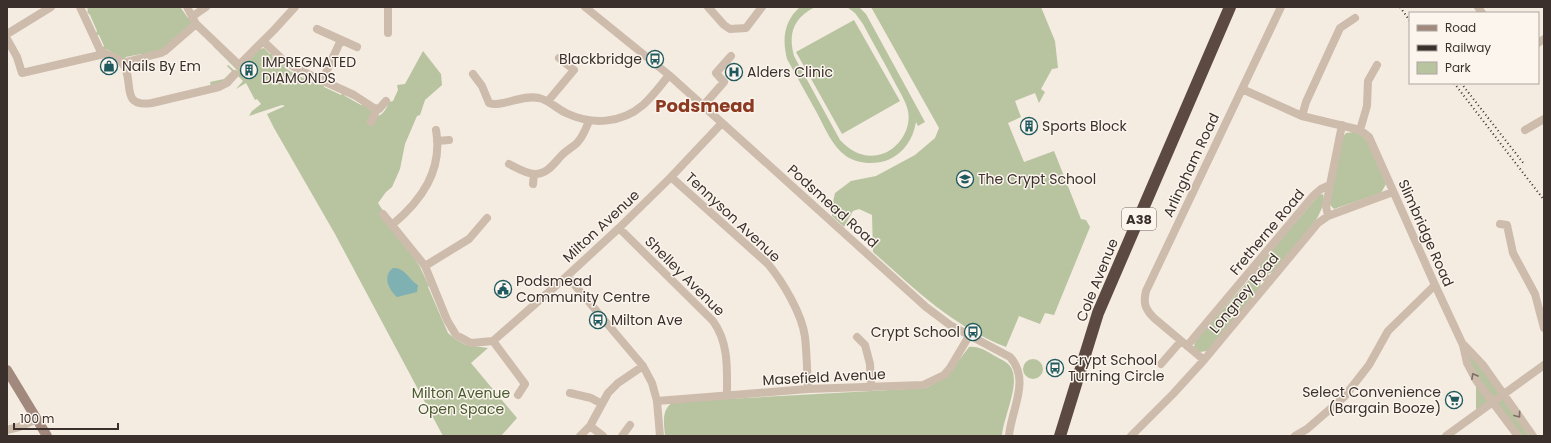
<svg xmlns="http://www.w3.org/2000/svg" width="1551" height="443" font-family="Poppins,sans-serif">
<rect width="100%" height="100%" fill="#f4ebe1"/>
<path fill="#b8c4a0" d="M87,7H182L181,8L188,18H191L192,26L165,49L143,55L141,54L126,57L124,60L108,50L105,49L104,50L102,48L104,46L99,35H97L96,33L97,31L90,15L87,12L88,11Z
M800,7H815C793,18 788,34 794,56L840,140C850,151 863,158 878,155C897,152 912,130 908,111C906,101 899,91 894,81C884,62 873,43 863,24L855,13L847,7H859L866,14L925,122L918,126L916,122C913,139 904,153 888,160C875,165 857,164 846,156C832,146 825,128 817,113C807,95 797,77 787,59C782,39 784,21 800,7Z
M871,7H1041L1055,41L1058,68L1052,69L1041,89L1045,92L1039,103L1035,93L1015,101L1021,117L1008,123L1024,162L1054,151L1081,219L1086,220L1090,227L1054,315L1045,313L1040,324L1019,316L1006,347C952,326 915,289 873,252L872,215L859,209L853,211L844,227L832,216V206L835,193L851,181L876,176L915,155L935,138L939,128Z
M854,20L900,101L842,134L796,52Z
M215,45L239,69L260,49L264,48L270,54H272V56L281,65L283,64L285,68L295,74L297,73L299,76L316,84L318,82L324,85V87L341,95L343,93L345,96L361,105L363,104L378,116C384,114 387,107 389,102L393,101L398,90L397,85L405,84L423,51L441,74L442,85L425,100L420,115L417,116L405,144L400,169L392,187L386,192L378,203L420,267L429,286L428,287L448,333L455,339L466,345L488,348L471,363L517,418L501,436H443L335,234L274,128L267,114L285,106L282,105L249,116L252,111L261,104L257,99L255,100L246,83L236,89L243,81L234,72L225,81L211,87L210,82L224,79L232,71L227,66L228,65L236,72L238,71L213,46Z
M1354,132L1362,135L1367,141L1386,184L1381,193L1334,209L1329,204L1341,139L1346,133Z
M1323,194C1330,214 1286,257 1273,272L1267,274L1260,270V264L1319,195Z
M1254,274L1260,279L1261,287L1208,351L1199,352L1194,347L1195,341Z
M1463,345L1533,436H1518L1493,402L1476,415V380Z
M969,347C979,346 986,351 995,356C1000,359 1006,361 1010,366C1022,382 1003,417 1002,436H665C664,423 661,410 673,402L926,388L947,376Z
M1023 369a10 10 0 1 1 20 0a10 10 0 1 1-20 0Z"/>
<path fill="#7fb0b2" d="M393,268C405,267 409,280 418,285L417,292L397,297C389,290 382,276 393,268Z"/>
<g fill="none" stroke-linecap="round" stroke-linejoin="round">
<path stroke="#cdbbac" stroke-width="8" d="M80,7L100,50C106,56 116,56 122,63C136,80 118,108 152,103L219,87L227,83L235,74
M187,7L196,24L239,65L274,30L295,7
M585,7L669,75L926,307L950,325L1010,357C1031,380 1011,410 1009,436
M708,7L724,25L730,29L746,28L762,7
M1478,7L1482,13
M193,16L206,7
M317,29L357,47
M388,33V7
M7,34L51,7
M7,39L17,57L22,73L104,54
M263,41L283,60L297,69L354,95L374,108L379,109L386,101
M1538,43L1544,39
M165,51L196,24
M122,63L161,53
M473,74L482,86L489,103C501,108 522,94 539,98C550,101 556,108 566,113C591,125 621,124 643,105C653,96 661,85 669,75
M322,81L341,40
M1242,89L1302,116L1360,130L1369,137L1435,285L1463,345L1467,363L1476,380L1518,436
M548,101L574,70L559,58
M703,106L724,82L716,73L731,56
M1302,116L1306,102L1340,28L1355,18
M371,122L377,109
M1360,130L1367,106L1368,81L1377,65
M1525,130L1544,119
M437,141L449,140
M509,164C517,168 526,174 535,174C548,174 554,163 562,155C567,150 573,147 577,143C583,137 586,128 589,121
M671,177L768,264C783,282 802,314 805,337C807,355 807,372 808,389
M533,184L534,174
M383,214L425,266L447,320L456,335L471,343L493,341L567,276L619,228L671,177L722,123
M1328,216L1326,206L1330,185
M1500,224L1507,225L1513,253L1535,294L1544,328
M392,225C422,200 443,170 436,130
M619,228L713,321C729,343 727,369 727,395
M425,266L469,239L487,218
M1253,268L1270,281
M567,276L643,366L652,383L657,401L660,436
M857,337L865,345L870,364L871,387
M493,341L525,384L518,395
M1464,345L1483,365L1533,436
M1187,346L1313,196L1321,189L1330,185L1342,125
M1204,360L1154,318C1145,309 1143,303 1146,291L1281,7
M1161,364L1181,341
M570,393L591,398L602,404
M657,401L808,389L923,385L944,375L950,368L969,336
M590,426L603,436
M7,430L19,427L37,419
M580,436L590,426L608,393L618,383L643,366
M622,436L630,425
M1131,436L1173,394L1204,360L1318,223L1328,216L1393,192
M1295,436L1307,429L1344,397L1369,365L1388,331L1435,285
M1446,436L1544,365"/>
<path stroke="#a18a7d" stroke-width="10" d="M7,370L47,436"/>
<path stroke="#5c4a42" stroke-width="12" d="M1060,436L1098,313L1230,7"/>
<path stroke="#3b302b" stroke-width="2" stroke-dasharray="1 3" stroke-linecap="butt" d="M1400,7L1410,21
M1454,83L1544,200
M1461,83L1524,164"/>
</g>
<defs><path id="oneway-chevron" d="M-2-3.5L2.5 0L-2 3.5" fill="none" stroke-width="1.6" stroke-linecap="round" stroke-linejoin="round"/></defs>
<g stroke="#7d6f65">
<use href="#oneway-chevron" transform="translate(1474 376) rotate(-119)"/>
<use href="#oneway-chevron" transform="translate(1518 415) rotate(54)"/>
</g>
<defs>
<g id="bus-ring" transform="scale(0.9)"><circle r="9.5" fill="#fbf5ee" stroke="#1f5a5e" stroke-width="1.5"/><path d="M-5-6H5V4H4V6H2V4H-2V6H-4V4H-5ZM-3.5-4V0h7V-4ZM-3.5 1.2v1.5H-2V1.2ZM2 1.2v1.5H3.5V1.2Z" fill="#1f5a5e"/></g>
<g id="shop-ring" transform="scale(0.9)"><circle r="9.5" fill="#fbf5ee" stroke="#1f5a5e" stroke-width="1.5"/><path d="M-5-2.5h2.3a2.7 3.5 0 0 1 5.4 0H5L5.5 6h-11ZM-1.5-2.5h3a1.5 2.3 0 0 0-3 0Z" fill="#1f5a5e"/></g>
<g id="building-ring" transform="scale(0.9)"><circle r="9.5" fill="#fbf5ee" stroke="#1f5a5e" stroke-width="1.5"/><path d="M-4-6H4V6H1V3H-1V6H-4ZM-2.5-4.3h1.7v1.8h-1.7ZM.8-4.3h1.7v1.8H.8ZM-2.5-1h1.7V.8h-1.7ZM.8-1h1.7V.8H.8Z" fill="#1f5a5e"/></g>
<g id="hospital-ring" transform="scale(0.9)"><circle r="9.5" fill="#fbf5ee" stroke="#1f5a5e" stroke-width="1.5"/><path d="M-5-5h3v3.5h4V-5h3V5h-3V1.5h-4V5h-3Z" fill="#1f5a5e"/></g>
<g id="school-ring" transform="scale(0.9)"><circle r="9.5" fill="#fbf5ee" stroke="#1f5a5e" stroke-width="1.5"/><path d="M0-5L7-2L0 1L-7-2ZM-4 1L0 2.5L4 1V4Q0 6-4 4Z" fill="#1f5a5e"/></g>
<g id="civic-ring" transform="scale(0.9)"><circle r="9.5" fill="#fbf5ee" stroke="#1f5a5e" stroke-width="1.5"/><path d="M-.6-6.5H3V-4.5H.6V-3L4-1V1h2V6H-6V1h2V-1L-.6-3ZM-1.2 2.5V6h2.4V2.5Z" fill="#1f5a5e"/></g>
<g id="supermarket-ring" transform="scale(0.9)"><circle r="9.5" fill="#fbf5ee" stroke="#1f5a5e" stroke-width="1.5"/><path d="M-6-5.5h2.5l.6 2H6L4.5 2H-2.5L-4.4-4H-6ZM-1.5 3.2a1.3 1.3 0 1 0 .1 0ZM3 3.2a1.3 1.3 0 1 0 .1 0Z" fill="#1f5a5e"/></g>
</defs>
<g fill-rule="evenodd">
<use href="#bus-ring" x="655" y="59"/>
<use href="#shop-ring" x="109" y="66"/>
<use href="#building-ring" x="249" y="70"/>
<use href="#hospital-ring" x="734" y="72"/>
<use href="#building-ring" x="1029" y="126"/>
<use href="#school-ring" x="965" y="179"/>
<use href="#civic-ring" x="503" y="289"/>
<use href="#bus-ring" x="598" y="320"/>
<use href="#bus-ring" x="973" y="332"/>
<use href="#bus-ring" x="1055" y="368"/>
<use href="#supermarket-ring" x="1454" y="400"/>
</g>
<g text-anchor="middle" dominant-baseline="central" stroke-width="3" stroke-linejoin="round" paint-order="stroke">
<rect fill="#fbf5ee" stroke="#756b66" stroke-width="1" x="1122" y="208" width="34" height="22" rx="3"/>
<g font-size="13" font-weight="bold" fill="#3b302b">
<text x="1139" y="219">A38</text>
</g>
<g font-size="14" fill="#3b302b" stroke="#fbf5ee" text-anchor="start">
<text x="642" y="59" text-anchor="end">Blackbridge</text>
<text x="262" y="62">IMPREGNATED<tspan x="262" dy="16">DIAMONDS</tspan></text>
<text x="122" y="66">Nails By Em</text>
<text x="747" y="72">Alders Clinic</text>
<text x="1042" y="126">Sports Block</text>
<text x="978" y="179">The Crypt School</text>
<text x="516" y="281">Podsmead<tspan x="516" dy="16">Community Centre</tspan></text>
<text x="611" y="320">Milton Ave</text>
<text x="960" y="332" text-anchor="end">Crypt School</text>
<text x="1068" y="360">Crypt School<tspan x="1068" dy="16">Turning Circle</tspan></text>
<text x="1441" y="392" text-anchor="end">Select Convenience<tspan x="1441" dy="16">(Bargain Booze)</tspan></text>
</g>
<g font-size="14" fill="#3b302b" stroke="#fbf5ee">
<text transform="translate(1191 165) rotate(-65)">Arlingham Road</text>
<text transform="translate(833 206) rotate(42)">Podsmead Road</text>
<text transform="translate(733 217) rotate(43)">Tennyson Avenue</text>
<text transform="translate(601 226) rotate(-43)">Milton Avenue</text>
<text transform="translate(1267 232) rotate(-50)">Fretherne Road</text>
<text transform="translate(1426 233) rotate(66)">Slimbridge Road</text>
<text transform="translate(685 276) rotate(45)">Shelley Avenue</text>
<text transform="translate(1097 280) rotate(-68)">Cole Avenue</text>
<text transform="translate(1244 293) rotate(-50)">Longney Road</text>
<text transform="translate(824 377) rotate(-3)">Masefield Avenue</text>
</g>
<g font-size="14" fill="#4a5a2e" stroke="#fbf5ee">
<text x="461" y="393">Milton Avenue<tspan x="461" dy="16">Open Space</tspan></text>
</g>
<g font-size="18" font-weight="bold" fill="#8c3b22" stroke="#fbf5ee">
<text x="705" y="105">Podsmead</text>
</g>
</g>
<rect width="1551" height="443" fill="none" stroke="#3b302b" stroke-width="16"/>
<rect x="1409" y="12" width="130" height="72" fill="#fbf5ee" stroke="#aea6a0"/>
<rect x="1417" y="25" width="20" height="6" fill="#a18a7d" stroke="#aea6a0"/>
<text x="1445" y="32" font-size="12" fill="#3b302b">Road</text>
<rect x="1417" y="45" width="20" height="6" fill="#3b302b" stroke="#aea6a0"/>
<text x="1445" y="52" font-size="12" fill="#3b302b">Railway</text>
<rect x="1417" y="62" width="20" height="12" fill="#b8c4a0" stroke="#aea6a0"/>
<text x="1445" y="72" font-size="12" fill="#3b302b">Park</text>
<path d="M14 423v6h104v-6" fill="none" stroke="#3b302b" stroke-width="2"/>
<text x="20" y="423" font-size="12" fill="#3b302b" stroke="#fbf5ee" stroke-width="3" paint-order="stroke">100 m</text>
</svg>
